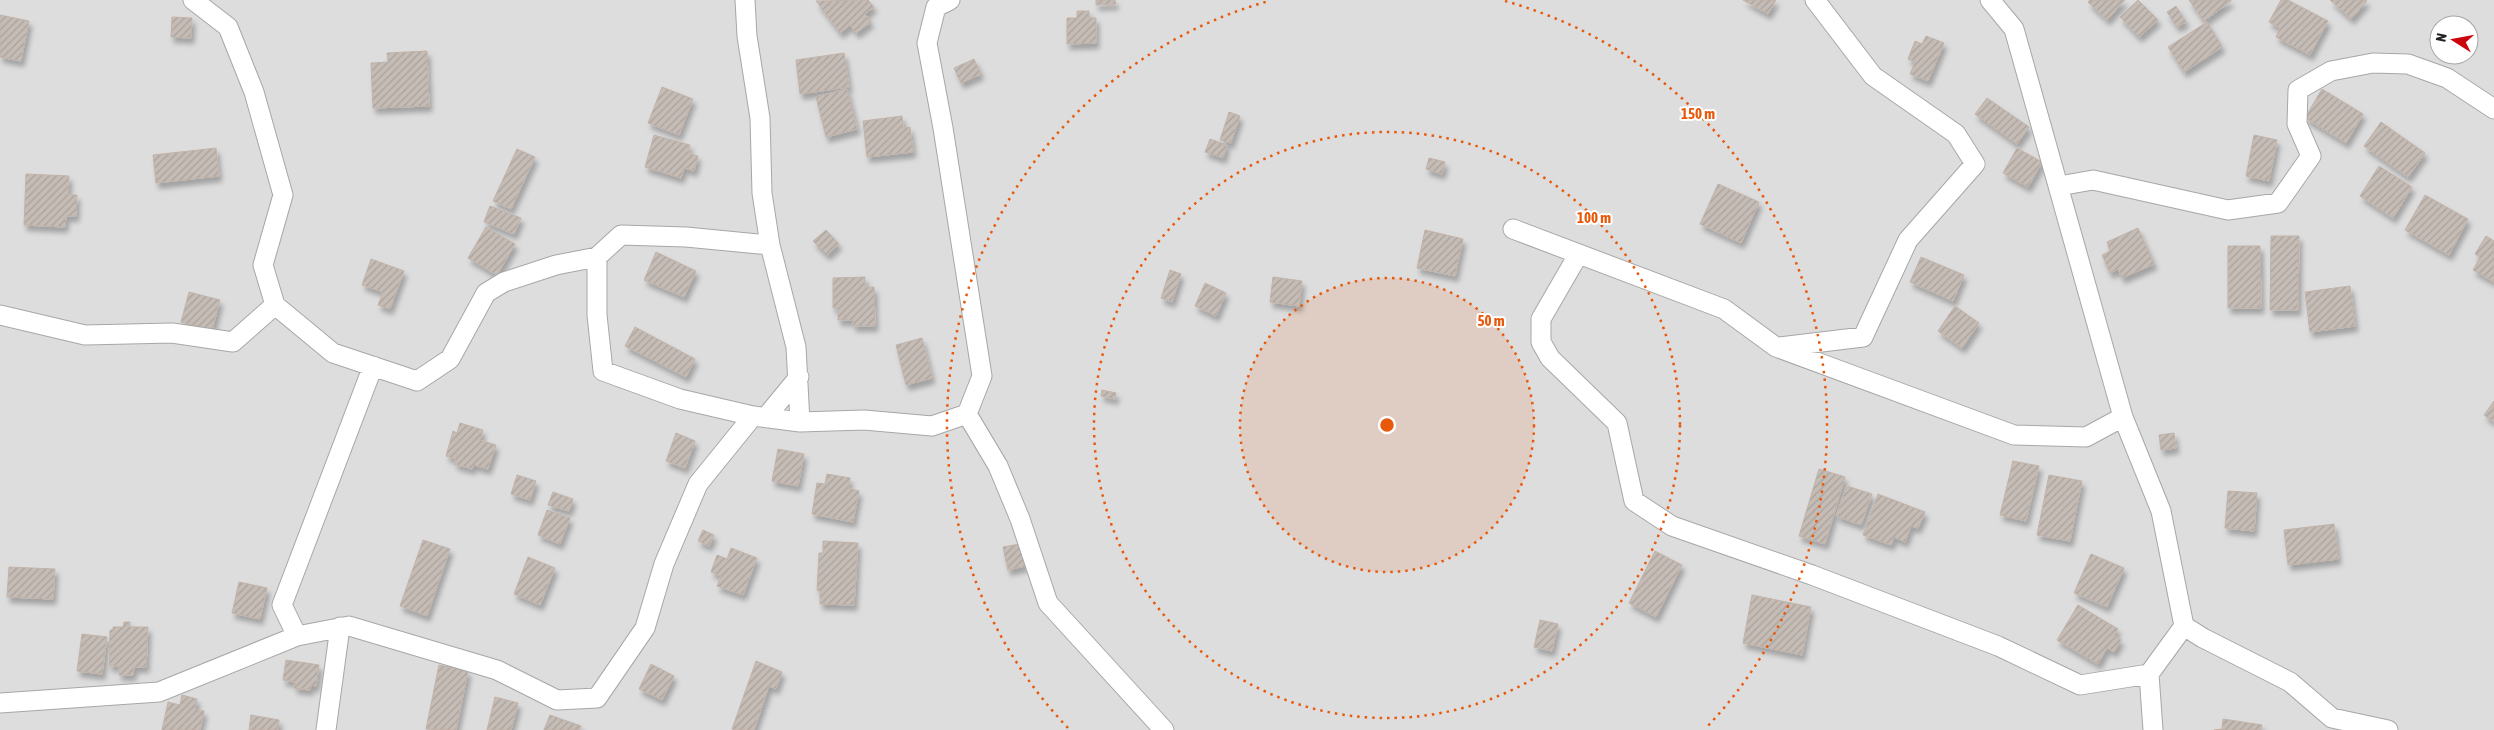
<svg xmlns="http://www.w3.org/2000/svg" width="2494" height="730" font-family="'Asap Condensed',sans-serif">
<defs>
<pattern id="building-hatch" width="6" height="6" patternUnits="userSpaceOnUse" patternTransform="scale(1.25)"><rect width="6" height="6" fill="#c5bcb6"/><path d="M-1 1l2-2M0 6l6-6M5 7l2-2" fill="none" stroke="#a9a19c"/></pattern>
<filter id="shadow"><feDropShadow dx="3" dy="5.5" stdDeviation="2.5" flood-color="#0004"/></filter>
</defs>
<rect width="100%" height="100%" fill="#f0ece6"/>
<path fill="#dedddd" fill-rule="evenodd" d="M0,0H2494V730H0ZM2439,25H2469V55H2439Z"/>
<path fill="url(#building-hatch)" stroke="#c1b3a9" filter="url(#shadow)" d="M868,0L874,7L865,14L871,22L856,33L850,25L840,33L816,1Z
M1096,0H1115L1116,4L1096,5Z
M1743,0H1776L1768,14Z
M2090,0H2125L2107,20L2088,2Z
M2138,0L2158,20L2139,37L2120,17Z
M2189,0H2231V1L2204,21Z
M2281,0H2288L2328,21L2310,55L2276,37L2280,28L2269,22Z
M2330,0H2365L2367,1L2351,19Z
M2176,6L2186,22L2177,27L2167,12Z
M1077,11H1089V18H1096V43L1067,44V18H1077Z
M0,15L29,21L21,61L0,57Z
M172,17L192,18L191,38L171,37Z
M2207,22L2222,47L2184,72L2168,47Z
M1926,36L1944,43L1928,81L1910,74L1915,62L1908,59L1915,41L1922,44Z
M427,51L429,106L373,108L371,63L388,62L387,53Z
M844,53L849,87L800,94L796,60Z
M974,59L981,74L961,83L954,68Z
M662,87L693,99L679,135L648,123Z
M847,89L857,129L826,137L816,97Z
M2322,89L2363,114L2346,143L2305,118Z
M1987,98L2029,127L2017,144L1975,114Z
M1229,112L1240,116L1231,143L1220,140Z
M902,116L903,128L910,127L913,152L867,157L863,121Z
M2381,122L2425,153L2408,177L2364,146Z
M654,135L690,145L688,153L698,156L694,171L684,168L681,178L645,167Z
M2254,135L2277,140L2269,181L2246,176Z
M1210,139L1227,145L1223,158L1205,152Z
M216,148L219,176L156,183L153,155Z
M2017,148L2042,162L2028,187L2003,173Z
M517,149L535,157L511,209L493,201Z
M1429,158L1445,162L1442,174L1426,169Z
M2379,166L2412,187L2393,218L2360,196Z
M26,174L69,176L68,195H77L76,216H66L65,227L24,225Z
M1718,184L1759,202L1741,243L1700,224Z
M2425,195L2468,219L2449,255L2405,230Z
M490,206L521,218L514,234L484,222Z
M486,227L515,244L497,275L468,258Z
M2138,228L2154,264L2122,278L2118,269L2110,273L2102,255L2110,251L2107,242Z
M826,230L839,244L827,255L813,241Z
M1425,230L1463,239L1455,276L1417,268Z
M2271,236H2299L2298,310H2270Z
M2486,236L2494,241V282L2473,270L2480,257L2475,254Z
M2228,246H2260L2261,308H2228Z
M656,252L696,271L684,297L644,280Z
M1921,257L1964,275L1953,301L1910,282Z
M371,259L404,271L390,309L378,305L383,292L362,285Z
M1170,270L1181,274L1172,302L1161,298Z
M865,277V287H874L875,326H853V320H838V308H833V278Z
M1273,277L1302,281L1299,306L1270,302Z
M1205,283L1226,293L1216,316L1195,306Z
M2350,286L2355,326L2310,332L2305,292Z
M189,292L220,300L212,330L181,322Z
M1955,306L1979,323L1962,348L1938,331Z
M635,327L695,359L686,377L625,346Z
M922,338L932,378L906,385L896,345Z
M1102,390L1116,393L1115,399L1101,396Z
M2494,401V422L2484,415Z
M460,423L483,430L480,440L496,445L488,469L474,465L472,469L454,464L456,459L446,456L453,431L457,433Z
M676,433L695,441L685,468L666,461Z
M2174,433L2176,448L2161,450L2159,435Z
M778,449L804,454L798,486L772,481Z
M2013,461L2039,466L2026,521L2000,515Z
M1819,469L1845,477L1825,544L1799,536Z
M827,474L850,478L848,488L859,491L853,522L812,514L817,483L825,484Z
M517,475L536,481L530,500L511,494Z
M2049,475L2082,481L2070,541L2037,535Z
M1847,486L1872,494L1861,525L1836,516Z
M2228,491L2257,493L2254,531L2225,528Z
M553,492L573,499L569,511L548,505Z
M1878,494L1925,512L1918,528L1911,526L1905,542L1894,537L1891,545L1863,535Z
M547,510L570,518L560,544L538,535Z
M2334,524L2338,559L2288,565L2284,530Z
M703,530L714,535L709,546L698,541Z
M423,540L450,549L427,616L400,606Z
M823,541L858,543L854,605L820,604V591L817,590L819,553H823Z
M1020,544L1025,566L1008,570L1003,547Z
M731,548L757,558L743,595L717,586L721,576L711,572L717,555L727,559Z
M1655,551L1682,565L1656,617L1629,603Z
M2091,554L2124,568L2107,607L2074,593Z
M528,557L555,568L540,605L514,594Z
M9,567L55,569L53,599L7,597Z
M239,582L267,588L260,619L232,613Z
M1752,595L1811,607L1802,655L1743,643Z
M2078,605L2118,629L2114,636L2121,640L2114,652L2107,648L2098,664L2057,640Z
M1540,620L1558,624L1552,651L1534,647Z
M124,622H130V627H148L146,667H134L133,675H119V666H109L110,630H113V627H123Z
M82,634L107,637L102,674L77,671Z
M286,660L319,665L316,686L311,685L310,690L294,688L295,682L283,680Z
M756,661L782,672L776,689L769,686L754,730H736L732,729Z
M651,664L674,676L662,700L639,689Z
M439,665L468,671L456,730L426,729Z
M182,695L197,699L195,709L204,711L200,730H162L168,702L180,705Z
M495,697L518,703L511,730H487Z
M251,715L279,720L278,730H249Z
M550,715L581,726L579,730H544Z
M2223,719L2262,725L2261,730H2214L2222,729Z"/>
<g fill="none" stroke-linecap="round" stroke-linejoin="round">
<g stroke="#a7a7a7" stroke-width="21">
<path id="street" d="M193,0L228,27L254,92L283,195L263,265L275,305L333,353L417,381L450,359L486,293L504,282L556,265L597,257V315L603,371L680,399L753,416
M745,0L747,36L760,118L762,193L770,245L796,347L800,422
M1990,0L2014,29L2123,417L2161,511L2184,626L2203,638L2290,682L2332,718L2388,730
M2059,186L2093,180L2228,210L2278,203L2311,156L2297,124L2298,90L2331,71L2373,63L2408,64L2447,78L2494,109
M1513,229L1724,309L1776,347L2014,435L2086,437L2123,417
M1578,255L1541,319V342L1550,358L1617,423L1634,501L1672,526L1812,575L1998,646L2080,685L2149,674L2184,626
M597,257L621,235L686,237L770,245
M0,315L85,335L172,333L233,342L275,305
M1780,347L1863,337L1908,240L1975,164L1956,134L1873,76L1815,0
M967,414L998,466L1020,519L1048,603L1164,730
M766,417L799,377
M297,636L282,605L373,366
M2149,674L2153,730
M0,703L159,692L297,636L349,626L497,670L557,700L597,698L645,628L664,564L698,484L753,416L800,422L864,420L932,426L967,414L982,376L943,128L927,43L936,7L950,0
M326,730L340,627"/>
</g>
<use href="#street" stroke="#fff" stroke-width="19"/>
</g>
<circle cx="1387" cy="425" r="147" fill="#e8590c" fill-opacity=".12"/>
<g fill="none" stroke="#e8590c" stroke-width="2.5" stroke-dasharray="2.5 5">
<circle cx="1387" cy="425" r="147"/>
<circle cx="1387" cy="425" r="293"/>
<path d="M1068 728A440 440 0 0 1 1269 1M1505 1A440 440 0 0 1 1706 728"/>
</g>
<circle cx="1387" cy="425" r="8" fill="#e8590c" stroke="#fff" stroke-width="2.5"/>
<g font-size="15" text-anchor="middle" font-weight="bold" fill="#e8590c" stroke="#fff" stroke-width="4" stroke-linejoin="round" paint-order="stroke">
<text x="1698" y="119">150 m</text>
<text x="1594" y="223">100 m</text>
<text x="1491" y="326">50 m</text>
</g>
<g transform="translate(2454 40) rotate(281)"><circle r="24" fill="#ffffff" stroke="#a6a6a6"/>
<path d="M0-4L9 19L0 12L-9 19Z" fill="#ca050c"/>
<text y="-8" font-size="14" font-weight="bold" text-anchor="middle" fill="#202020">N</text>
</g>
</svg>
